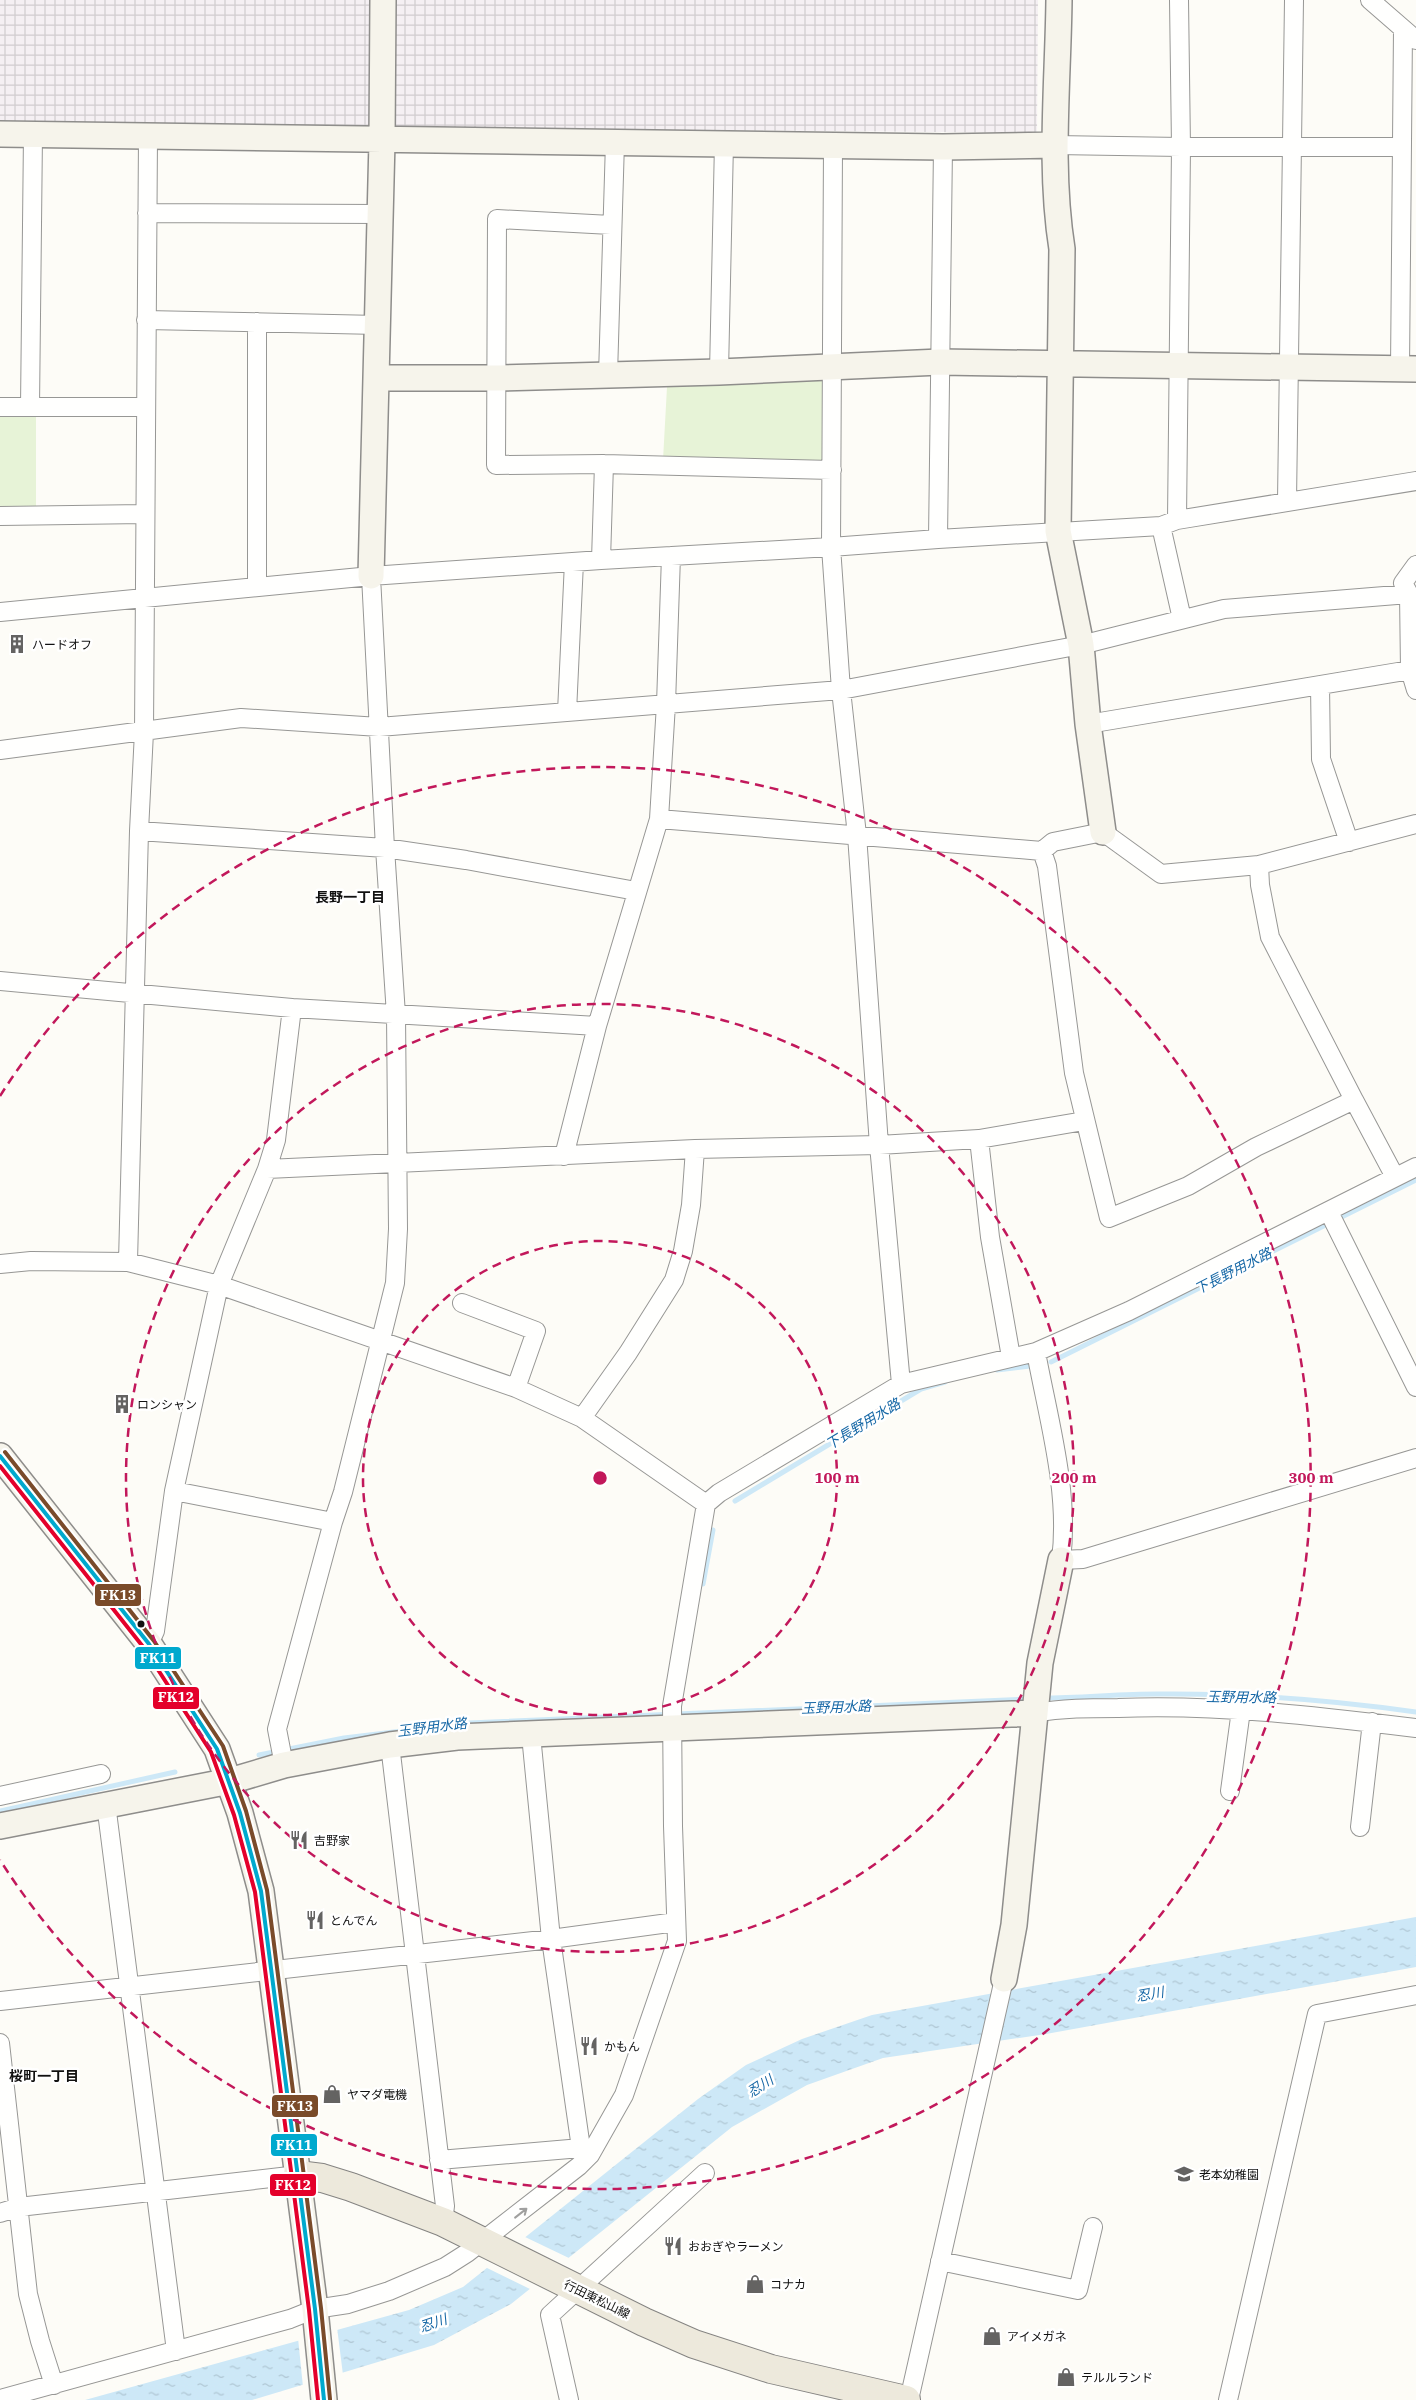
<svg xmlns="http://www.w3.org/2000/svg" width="1416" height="2400" font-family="'IBM Plex Serif','Noto Sans JP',serif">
<defs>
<pattern id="industrial-grid" width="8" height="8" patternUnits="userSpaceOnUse" patternTransform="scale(1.25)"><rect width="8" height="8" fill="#f5f0f3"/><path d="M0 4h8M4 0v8" fill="none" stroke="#d1cdcf"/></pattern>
<pattern id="water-ripples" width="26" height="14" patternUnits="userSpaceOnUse" patternTransform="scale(1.25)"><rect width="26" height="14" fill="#cde8f7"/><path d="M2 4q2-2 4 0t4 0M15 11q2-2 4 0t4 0" fill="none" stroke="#afc6d3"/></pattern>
</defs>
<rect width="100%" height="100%" fill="#fdfcf7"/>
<path fill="url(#industrial-grid)" d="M0,0H1038L1037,133L0,124Z"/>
<path fill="#e7f3d7" d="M823,376V462L663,460L667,387Z
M36,413V510L0,509V414Z"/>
<path fill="url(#water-ripples)" d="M1416,1917V1967L1046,2034L883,2058L807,2085L732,2127L511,2304L434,2345L252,2400H85L409,2310L463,2287L698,2099L746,2065L802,2039L872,2015Z"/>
<path fill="#fdfcf7" d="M523,2236L571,2259L532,2290L485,2267Z
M337,2327L343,2375L303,2387L298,2338Z"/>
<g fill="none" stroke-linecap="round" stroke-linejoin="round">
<path stroke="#cde8f7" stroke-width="5" d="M1051,1362L1416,1180
M997,1370L1030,1366
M735,1501L921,1389L945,1382
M703,1584L713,1530
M1042,1698C1081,1698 1119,1694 1157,1694C1244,1693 1330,1700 1416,1712
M259,1755L344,1738L469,1723L1029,1699
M0,1811L175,1772"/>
<g stroke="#979795" stroke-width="20">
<path id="street" d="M1179,0L1181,147H1401
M1370,0L1416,40
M1055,145L1181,147L1177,520
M833,146L831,547L938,539L943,147
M147,213L381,214
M611,225L497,219L496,465L604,464L832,470
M146,320L378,325
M1400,369L1403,29
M719,372L724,143
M608,375L615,142
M0,407H145
M30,407L33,134
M604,464L601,560L831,547L841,690L857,835L879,1145L901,1384
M1287,501L1294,0
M0,516L144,514
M1161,526L1182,619
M938,539L1161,526L1177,520L1416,481
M1416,565L1403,583L1409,594L1410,670L1416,690
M257,586V322
M0,612L371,576L601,560
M1320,685L1321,759L1349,842
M567,712L574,562
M1088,724L1416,669
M0,750L241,718L379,727L841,690L1081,645L1224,609L1409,594
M659,819L1042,851
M139,831L385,848L466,860L636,891
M1259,865L1161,874L1103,832L1053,842L1042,851L1047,866L1074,1073L1109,1218L1188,1186L1256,1147L1354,1100L1395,1177
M0,981L292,1008L597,1026
M1354,1100L1270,937L1260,885L1259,865L1416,824
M564,1156L597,1026L659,819L666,704L671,556
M267,1169L695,1149
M1329,1212L1416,1387
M128,1262L139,831L144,732L148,136
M0,1264L31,1261L128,1262L219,1285L516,1388L582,1418L706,1504
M462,1303L536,1331L516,1388
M1036,1352C1048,1418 1070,1492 1061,1560L1083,1559L1416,1458
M1011,1357L990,1237L979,1139L1084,1121
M582,1418L628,1353L674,1280L683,1251L691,1205L695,1149L879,1145L979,1139
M174,1491L333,1522
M149,1644L155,1631L174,1491L219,1285L267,1169L276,1140L292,1008
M1035,1713C1062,1708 1090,1708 1118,1708C1218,1704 1317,1716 1416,1728
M531,1735L551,1939L581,2148L590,2155
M390,1745L445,2206L443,2222
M284,1765L277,1729L333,1522L343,1492L395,1283L398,1229L396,1015L385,848L371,576
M1230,1791L1241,1710
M0,1796L101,1774
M106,1804L176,2351
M1360,1827L1372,1722
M0,2001L551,1939L676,1922
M0,2043L28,2294L40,2341L54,2385
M439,2160L581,2148
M0,2213L19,2207L298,2175
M940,2261L1078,2290L1093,2227
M0,2399L290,2319L315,2309L348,2304L389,2291L445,2267L467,2253L579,2166L590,2155L624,2095L677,1941L673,1826L672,1706L706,1504L719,1493L901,1384L1036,1352L1129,1311L1416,1167
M569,2400L550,2315L705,2173
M909,2400L1004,1979
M1228,2400L1317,2014L1416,1995"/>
</g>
<g stroke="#8e8d8b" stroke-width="28">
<path id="secondary" d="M1059,0C1058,83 1049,167 1062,249L1058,531L1081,645L1088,724L1103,832
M0,134L943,147L1055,145
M376,378H497L719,372L940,362L1416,369
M371,576L382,141L383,0
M0,1456L149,1644L217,1749L240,1813L261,1891L315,2309L324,2400
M0,1826L230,1781L284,1765L390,1745L457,1737L1035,1713
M1004,1979L1014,1925L1040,1663L1061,1560"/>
</g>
<g stroke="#858482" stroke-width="30">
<path id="primary" d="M298,2175L322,2178L351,2187L443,2222L644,2322L694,2344L771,2369L906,2400"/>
</g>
<use href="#street" stroke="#fffffe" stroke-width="18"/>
<use href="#secondary" stroke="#f6f4eb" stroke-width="25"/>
<use href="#primary" stroke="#ede9dc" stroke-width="28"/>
<g stroke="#fff" stroke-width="8">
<path id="bus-1" d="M0,1456L149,1644L217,1749L240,1813L261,1891L315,2309L324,2400"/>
</g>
<g stroke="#fff" stroke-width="8">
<path id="bus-2" d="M0,1466L144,1648L211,1752L234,1815L255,1892L309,2310L318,2400"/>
</g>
<g stroke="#fff" stroke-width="8">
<path id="bus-3" d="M5,1452L154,1641L223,1746L246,1811L267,1890L321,2308L330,2399"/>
</g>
<use href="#bus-1" stroke="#00a9ce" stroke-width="4"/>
<use href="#bus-2" stroke="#e4002b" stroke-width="4"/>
<use href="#bus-3" stroke="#7a4b2a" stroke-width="4"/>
</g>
<defs><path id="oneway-shaft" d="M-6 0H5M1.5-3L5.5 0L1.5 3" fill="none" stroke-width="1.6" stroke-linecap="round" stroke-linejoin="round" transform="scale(1.25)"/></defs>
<use stroke="#a0a09f" href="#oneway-shaft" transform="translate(521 2213) rotate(-38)"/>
<g fill="none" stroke="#c2185b" stroke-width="2.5" stroke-dasharray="9 6">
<circle cx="600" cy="1478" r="237"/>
<circle cx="600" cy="1478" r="474"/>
<path d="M0 1096A711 711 0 1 1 0 1860"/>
</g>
<defs>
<g id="building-bare" transform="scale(1.5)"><path d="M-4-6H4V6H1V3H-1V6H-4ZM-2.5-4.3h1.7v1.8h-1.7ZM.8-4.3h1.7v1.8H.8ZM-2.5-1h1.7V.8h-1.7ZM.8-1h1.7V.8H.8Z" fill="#646362" stroke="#fff" stroke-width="2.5" paint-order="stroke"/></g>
<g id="restaurant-bare" transform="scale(1.5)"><path d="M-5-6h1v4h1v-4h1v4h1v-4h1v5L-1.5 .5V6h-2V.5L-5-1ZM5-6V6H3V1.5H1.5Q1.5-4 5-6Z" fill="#646362" stroke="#fff" stroke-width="2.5" paint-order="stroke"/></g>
<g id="shop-bare" transform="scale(1.5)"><path d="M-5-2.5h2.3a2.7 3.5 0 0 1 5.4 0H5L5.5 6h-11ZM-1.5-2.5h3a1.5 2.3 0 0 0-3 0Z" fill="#646362" stroke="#fff" stroke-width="2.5" paint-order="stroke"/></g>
<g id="school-bare" transform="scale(1.5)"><path d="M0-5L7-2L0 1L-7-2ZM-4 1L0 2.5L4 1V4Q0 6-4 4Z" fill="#646362" stroke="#fff" stroke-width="2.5" paint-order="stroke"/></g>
</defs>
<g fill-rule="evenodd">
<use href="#building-bare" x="17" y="644"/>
<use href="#building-bare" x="122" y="1404"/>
<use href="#restaurant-bare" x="299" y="1840"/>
<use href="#restaurant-bare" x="315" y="1920"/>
<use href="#restaurant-bare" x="589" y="2046"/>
<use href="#shop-bare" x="332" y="2094"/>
<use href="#school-bare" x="1184" y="2174"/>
<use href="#restaurant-bare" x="673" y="2246"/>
<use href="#shop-bare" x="755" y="2284"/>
<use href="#shop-bare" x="992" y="2336"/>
<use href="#shop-bare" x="1066" y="2377"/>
</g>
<circle fill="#111" stroke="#fff" stroke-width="2" cx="141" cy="1624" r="4.5"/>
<g text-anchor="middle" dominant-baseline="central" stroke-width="5" stroke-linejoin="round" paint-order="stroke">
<g font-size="12" fill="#111" stroke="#fff" text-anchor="start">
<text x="32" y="644">ハードオフ</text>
<text x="137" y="1404">ロンシャン</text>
<text x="314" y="1840">吉野家</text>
<text x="330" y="1920">とんでん</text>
<text x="604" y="2046">かもん</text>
<text x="347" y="2094">ヤマダ電機</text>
<text x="1199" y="2174">老本幼稚園</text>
<text x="688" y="2246">おおぎやラーメン</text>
<text x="770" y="2284">コナカ</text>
<text x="1007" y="2336">アイメガネ</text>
<text x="1081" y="2377">テルルランド</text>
</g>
<g font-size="12" fill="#111" stroke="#fff">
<text transform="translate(597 2299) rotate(26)">行田東松山線</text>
</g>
<g font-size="14" font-weight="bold" fill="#111" stroke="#fff">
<text x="350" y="897">長野一丁目</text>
<text x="44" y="2076">桜町一丁目</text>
</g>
<g font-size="14" font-style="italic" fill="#1768a6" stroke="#fff">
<text transform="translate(1233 1271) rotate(-27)">下長野用水路</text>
<text transform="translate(863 1424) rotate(-31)">下長野用水路</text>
<text transform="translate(1241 1697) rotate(1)">玉野用水路</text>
<text transform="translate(836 1707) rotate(-2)">玉野用水路</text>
<text transform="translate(432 1727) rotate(-7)">玉野用水路</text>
<text transform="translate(1150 1994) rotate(-10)">忍川</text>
<text transform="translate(760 2086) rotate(-33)">忍川</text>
<text transform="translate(433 2323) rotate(-19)">忍川</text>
</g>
</g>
<circle cx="600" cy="1478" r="8" fill="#c2185b" stroke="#fff" stroke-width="2.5"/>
<g font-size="15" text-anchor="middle" font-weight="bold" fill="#c2185b" stroke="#fff" stroke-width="5" stroke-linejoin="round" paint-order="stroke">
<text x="837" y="1483">100 m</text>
<text x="1074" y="1483">200 m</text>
<text x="1311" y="1483">300 m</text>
</g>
<g stroke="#fff" stroke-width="2">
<rect x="94" y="1583" width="48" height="24" rx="5" fill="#7a4b2a"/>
<rect x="134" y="1646" width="48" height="24" rx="5" fill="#00a9ce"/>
<rect x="152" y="1686" width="48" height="24" rx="5" fill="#e4002b"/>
<rect x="271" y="2094" width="48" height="24" rx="5" fill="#7a4b2a"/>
<rect x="270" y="2133" width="48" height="24" rx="5" fill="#00a9ce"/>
<rect x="269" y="2173" width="48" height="24" rx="5" fill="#e4002b"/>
</g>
<g font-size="14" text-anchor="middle" font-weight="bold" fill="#fff">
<text x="118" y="1600">FK13</text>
<text x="158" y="1663">FK11</text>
<text x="176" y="1702">FK12</text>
<text x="295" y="2111">FK13</text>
<text x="294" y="2150">FK11</text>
<text x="293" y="2190">FK12</text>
</g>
</svg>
